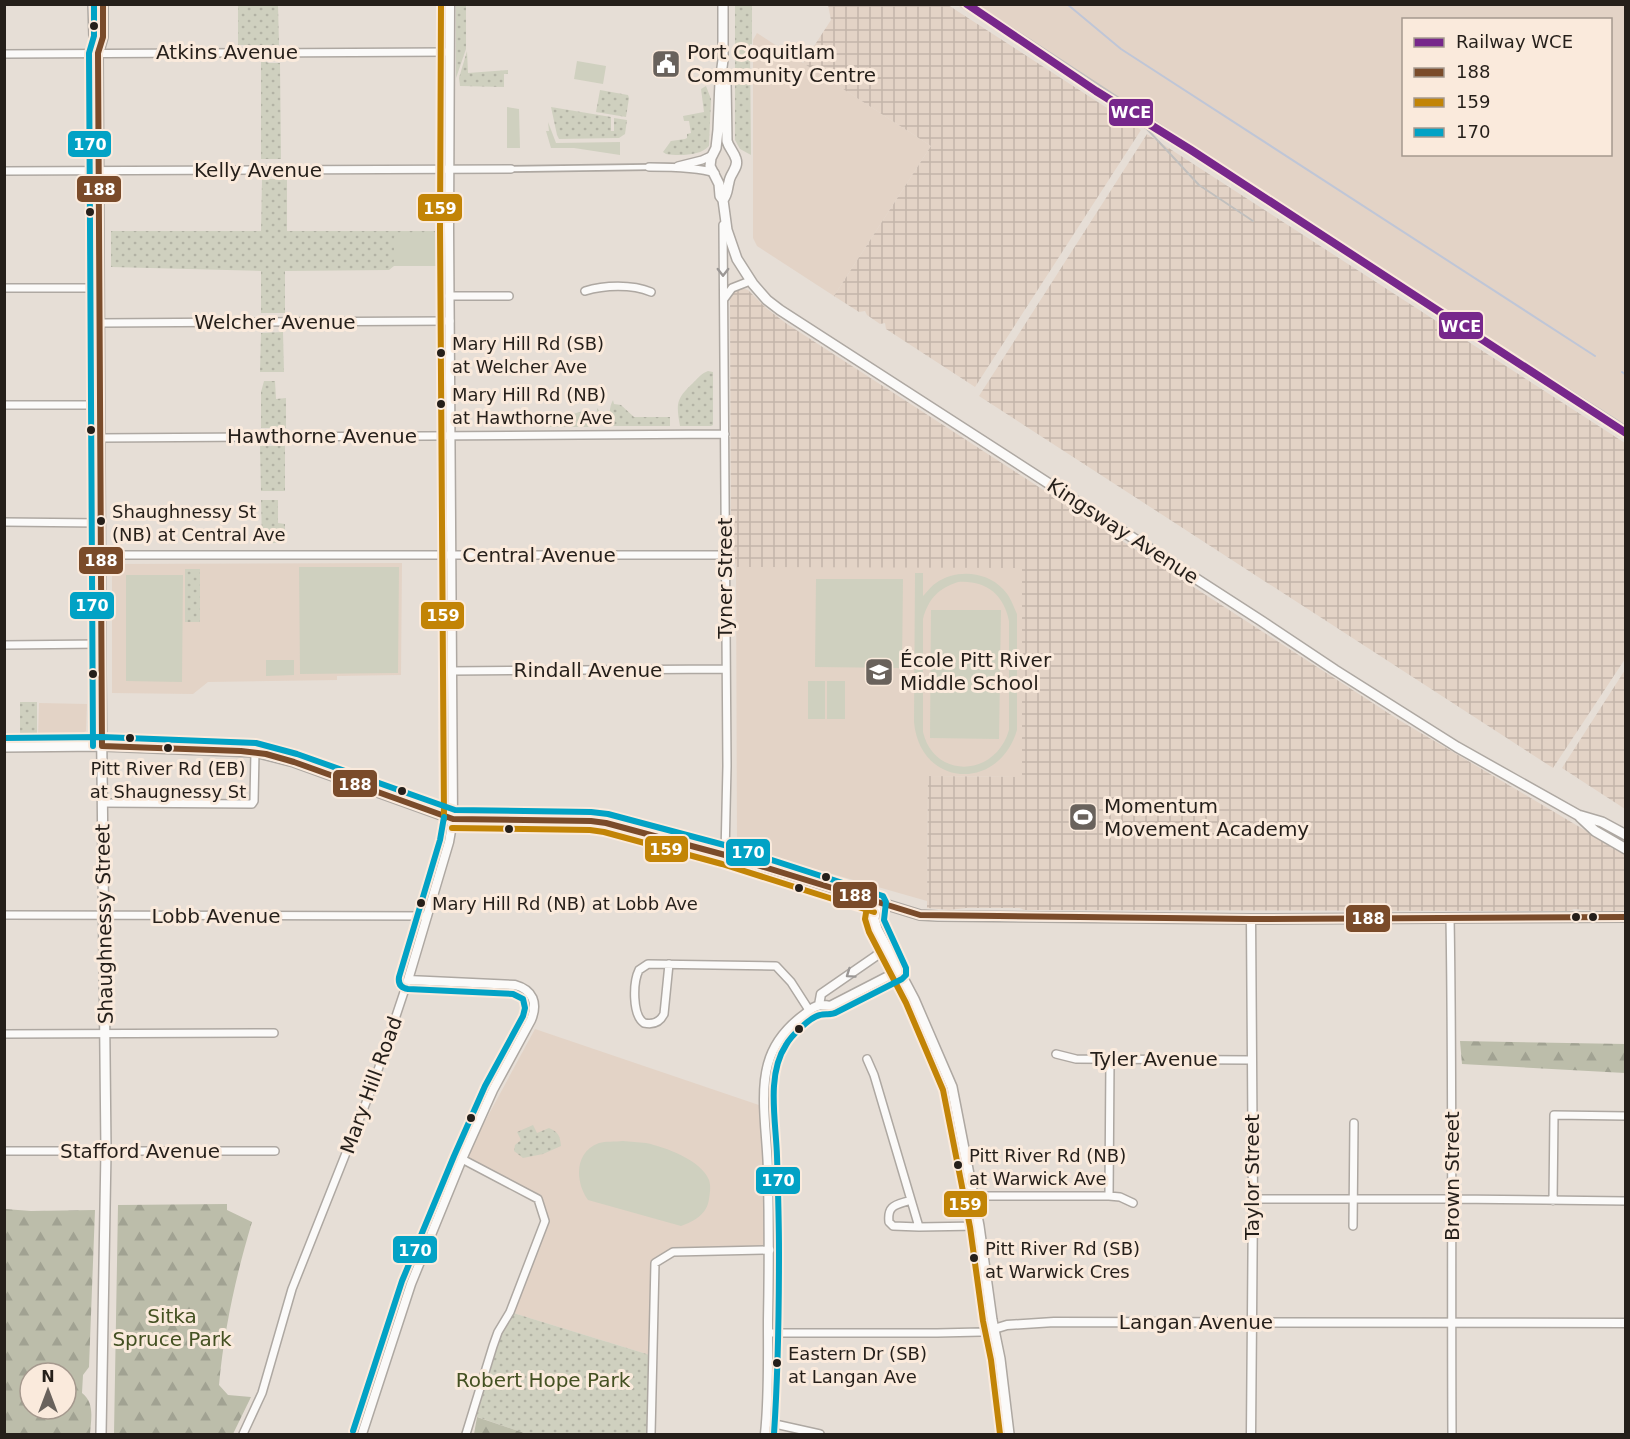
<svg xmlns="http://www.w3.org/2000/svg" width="1630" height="1439" font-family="'DejaVu Sans',sans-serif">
<defs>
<pattern id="industrial-grid" width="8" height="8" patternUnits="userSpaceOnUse" patternTransform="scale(1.5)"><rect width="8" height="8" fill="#e3d3c6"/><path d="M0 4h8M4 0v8" fill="none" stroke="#c3b5aa"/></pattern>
<pattern id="grass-dots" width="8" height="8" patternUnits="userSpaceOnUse" patternTransform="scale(1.5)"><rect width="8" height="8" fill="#cfd0bf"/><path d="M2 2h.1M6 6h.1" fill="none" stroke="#b2b2a4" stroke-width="1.8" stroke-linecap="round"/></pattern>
<pattern id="forest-firs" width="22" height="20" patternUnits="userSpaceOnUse" patternTransform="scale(1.5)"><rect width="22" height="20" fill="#bcbdaa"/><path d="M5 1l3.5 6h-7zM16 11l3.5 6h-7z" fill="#a1a292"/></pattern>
</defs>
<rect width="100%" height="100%" fill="#e6ded6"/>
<path fill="#e3d3c6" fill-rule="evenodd" d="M957,5H1625V437L1221,174ZM1404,20H1610V154H1404Z
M757,33L931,146L834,296L757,246L753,238V40Z
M402,563L401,675L337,676V680L208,682L193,694L112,693V564Z
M736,567H1023L1022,777L928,776L927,901L737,847Z
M39,703L87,704L86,731L78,736L38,737Z
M535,1029L765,1107L770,1250L673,1252L655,1263L653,1356L510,1312L545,1221L538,1199L464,1160Z"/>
<path fill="url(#industrial-grid)" d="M828,5H948L1141,130L975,387L886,329L885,323L880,324L867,315L865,311L859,312L834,296L931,146L803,63L831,20Z
M1147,134L1625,443V659L1553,768L979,396Z
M742,288L748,290L766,308L787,324L1399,720L1625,854V910L1606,912L1574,909L1569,911L1024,910L1020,908H966L949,910L927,908L928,776L1022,777V568L736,567L731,549L730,298L734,291Z
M1625,670L1626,809H1625L1562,768Z"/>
<path fill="url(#grass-dots)" d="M238,5H278L279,45H238Z
M456,5H466V49L456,78Z
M735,5H752V44H750L751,155L740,149L735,140Z
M467,51L468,73L508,70V74H504V87L460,86L459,78Z
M261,60L269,63H280L281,159H261Z
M706,86L711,99L709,146C701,156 678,156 666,154L663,152L671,141L685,139L687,138V134L691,133L689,121H684L683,116L704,112L701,89Z
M600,90L628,95L629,98L626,117L596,112Z
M551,107L611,117V131H614V118L627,120L625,134L619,138L559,139L557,135Z
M262,179H287V231H438V266H394L389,270L285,271V313H261V271L111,267V231H261Z
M283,332L284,372H260L261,333Z
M708,371L713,372V425L711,426H680C676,403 676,399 693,383C698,378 702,373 708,371Z
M264,381H275L276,399L286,398V428H261V392Z
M613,400L614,404L621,405L634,417H670V426H613C608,420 609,407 613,400Z
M597,408C602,412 601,422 597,427H549L545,421L558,416L559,418L583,411L588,415V420H597Z
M260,446H285V491H261Z
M278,500V523L285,524V543H262L261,500Z
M185,569H200V622H185Z
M20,702H37V736L20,735Z
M533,1125L537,1133L549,1128C558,1132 560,1135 561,1146L543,1154L523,1158L514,1151L515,1145L521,1140L517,1132Z
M510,1312L653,1356L651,1434H527L472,1415Z"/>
<path fill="url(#forest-firs)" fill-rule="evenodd" d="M1460,1041L1625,1044V1073L1462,1064Z
M227,1204V1210L252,1222C236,1275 224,1330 219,1385L228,1395L251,1397L233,1434H114L118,1205Z
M5,1209L31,1211L95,1210L89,1367L83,1375L82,1393C95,1403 91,1419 90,1434H5ZM30,1373H66V1409H30Z
M477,1417L527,1434H474Z"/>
<path fill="#cfd0bf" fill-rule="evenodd" d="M577,61L606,66L603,84L574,79Z
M507,107L519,109L520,148H507Z
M548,122L556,143L620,142V155L574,148H551L546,131H549Z
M395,235H437V266H394V238Z
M299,567H399L398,673L300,674Z
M915,573H923V596C927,592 931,586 936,583C956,569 986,571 1003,589C1010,596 1013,605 1017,614V730C999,792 920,788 914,722ZM958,582C985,580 1004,594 1009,621V730C995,778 934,779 923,732V619C928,599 939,588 958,582Z
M126,575H183L182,682L126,681Z
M816,579H903L902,668L815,667Z
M931,610H1001L999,739L930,738Z
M266,660H294V675L266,676Z
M808,681H825V719H808Z
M827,681H845V719H827Z
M623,1141C630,1142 638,1142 646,1143C665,1147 701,1160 709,1180C711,1186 710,1193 709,1199C707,1214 695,1221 681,1226L588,1200C575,1182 574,1152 599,1143C606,1141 615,1142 623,1141Z"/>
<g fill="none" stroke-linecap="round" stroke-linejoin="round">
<path stroke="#bfc6d7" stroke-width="2" d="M1067,4L1121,49L1595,356
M1622,372L1626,375"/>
<g stroke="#aea8a2" stroke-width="8">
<path id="pedestrian" d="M511,169L649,167"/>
</g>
<g stroke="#aea8a2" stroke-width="10">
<path id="minor" d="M4,54L449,52
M678,166L702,160L713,155
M649,167C668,167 698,167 715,173
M4,171L511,169
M723,225L727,766L725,855
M4,288H99
M585,291C604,285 632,284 651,292
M449,296H509
M724,299L732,288L750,281
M100,323L450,321
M4,405H100
M100,438L725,434
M4,522L100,523
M100,555H725
M4,645L101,644
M451,671L725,669
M102,803L252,804L254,801L255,752
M4,915L427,916
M1450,917C1453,1089 1451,1262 1452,1434
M669,964L664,1014C660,1022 653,1025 644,1023C632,1015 633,982 639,970L648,964L776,966L791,982L809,1010
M4,1034L274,1033
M1056,1054L1076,1059L1251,1060
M867,1059L874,1075L919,1227L979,1226
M4,1151H275
M462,1159L538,1199L545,1221L510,1312L498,1332L493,1346L466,1434
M974,1196H1109L1120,1197L1133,1203
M1109,1196L1110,1059
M1253,1199H1452L1626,1201
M911,1200C897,1205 887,1204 889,1222L893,1226L919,1227
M1553,1201L1554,1115L1626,1116
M1353,1226L1354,1123
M768,1333H937L981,1332L994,1329
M766,1422L820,1434
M243,1434L262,1393L292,1289L373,1085L408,980
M651,1434L655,1263L673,1252L770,1250"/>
</g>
<g stroke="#aea8a2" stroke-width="11">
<path id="tertiary" d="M819,1005L821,994L876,956L885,945
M994,1329L1007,1325L1054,1322L1626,1323
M362,1434L411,1284L462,1159L493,1090L531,1020C538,1003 533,990 515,985L408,980L449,842L453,819L449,228L450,4
M765,1434C769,1397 768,1358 768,1320C769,1271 769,1223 768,1174C768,1140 759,1096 768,1064C774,1042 787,1027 805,1014C809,1010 815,1006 821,1005C824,1005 827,1005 830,1006L898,971
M1251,1434L1253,1199L1251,919"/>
</g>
<g stroke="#aea8a2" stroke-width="12">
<path id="secondary" d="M93,4L94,37L98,53L101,674L106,1151L101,1434
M723,4V60L720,82L718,130L716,148L711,158L710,166L719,184L720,196L723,200L727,230L737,259L753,284L767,300L780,310L1260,620L1335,670L1457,747L1578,815L1602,822L1626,835
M99,51L103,37V4
M723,200C728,194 727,189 729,182C730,173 739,168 736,159C734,152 729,148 727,141L726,83
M4,747L102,746L255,752L294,762L453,819L468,820L591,821L606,823L725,855L920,915L938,916L1251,919L1626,917
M1580,817L1595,831L1626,849
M877,903L874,919L877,929L914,999L952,1087L979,1226L992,1320L1000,1359L1009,1434"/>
</g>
<use href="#pedestrian" stroke="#fbfaf9" stroke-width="4.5"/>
<use href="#minor" stroke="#fbfaf9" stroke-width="7"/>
<use href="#tertiary" stroke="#fbfaf9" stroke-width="8"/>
<use href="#secondary" stroke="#fbfaf9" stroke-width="9"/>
<path stroke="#c1bfbd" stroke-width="2" d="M975,4L1428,300L1626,426
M1119,107L1147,129L1199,185L1253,221"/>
<g stroke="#faeadc" stroke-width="10">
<path id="bus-1" d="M102,746L241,751L266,754L294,762L453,819L591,821L606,823L725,855L920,915L1251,919L1626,917
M102,746L98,53L103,37V4"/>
</g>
<g stroke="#faeadc" stroke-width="10">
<path id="bus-2" d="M441,4L440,228L444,819
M452,828L590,830L604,832L722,864L874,912
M868,901L865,919L869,932L906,1003L943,1090L970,1227L983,1321L991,1360L1000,1434"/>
</g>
<g stroke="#faeadc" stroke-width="10">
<path id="bus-3" d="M4,738L102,737L256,743L297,754L455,810L591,812L608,814L728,846L883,896L886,902L884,920L906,968V975L902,979C880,990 859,1001 837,1012C831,1016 826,1013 820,1015C810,1017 791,1036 786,1045C766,1075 776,1122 777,1156C778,1188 779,1220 779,1252C779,1313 778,1374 774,1434
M93,746L89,53L94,36V4
M353,1431L402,1281L454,1156L485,1086L523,1016L525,1008L523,999L513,994L408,989C401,988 398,984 399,977L440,840L444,817"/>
</g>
<use href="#bus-1" stroke="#7a4b2a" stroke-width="6"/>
<use href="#bus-2" stroke="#c28406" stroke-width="6"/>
<use href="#bus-3" stroke="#02a2c5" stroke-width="6"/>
<g stroke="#faeadc" stroke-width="12">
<path id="rail-1" d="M967,4L1096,91L1191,150L1626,433"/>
</g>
<use href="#rail-1" stroke="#77278b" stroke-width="8"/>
</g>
<defs><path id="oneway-chevron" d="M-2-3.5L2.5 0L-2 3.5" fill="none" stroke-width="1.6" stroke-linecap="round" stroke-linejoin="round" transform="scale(1.5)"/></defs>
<g stroke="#9b9795">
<use href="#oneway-chevron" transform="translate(723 272) rotate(90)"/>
<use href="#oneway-chevron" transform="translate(850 974) rotate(145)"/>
</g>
<defs>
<g id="civic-square" transform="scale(1.5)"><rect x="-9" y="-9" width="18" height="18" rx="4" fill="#69625c" stroke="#faeadc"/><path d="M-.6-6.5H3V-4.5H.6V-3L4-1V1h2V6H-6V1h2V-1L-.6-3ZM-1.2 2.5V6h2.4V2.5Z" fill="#fff"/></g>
<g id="school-square" transform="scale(1.5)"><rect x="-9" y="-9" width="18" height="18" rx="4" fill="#69625c" stroke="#faeadc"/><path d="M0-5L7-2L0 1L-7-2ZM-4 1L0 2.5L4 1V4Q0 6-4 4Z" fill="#fff"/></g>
<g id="stadium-square" transform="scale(1.5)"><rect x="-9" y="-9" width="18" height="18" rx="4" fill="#69625c" stroke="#faeadc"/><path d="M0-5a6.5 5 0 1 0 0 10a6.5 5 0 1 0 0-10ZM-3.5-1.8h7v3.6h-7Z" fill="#fff"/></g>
</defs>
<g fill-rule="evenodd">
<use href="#civic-square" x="666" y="64"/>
<use href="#school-square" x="879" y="672"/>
<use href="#stadium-square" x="1083" y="817"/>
</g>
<g fill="#251f1a" stroke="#faeadc" stroke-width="2">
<circle cx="94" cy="26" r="5"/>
<circle cx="90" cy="212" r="5"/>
<circle cx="441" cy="353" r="5"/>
<circle cx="441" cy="404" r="5"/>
<circle cx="91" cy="430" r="5"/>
<circle cx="101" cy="521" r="5"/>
<circle cx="93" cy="674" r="5"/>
<circle cx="130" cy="738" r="5"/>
<circle cx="168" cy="748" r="5"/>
<circle cx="402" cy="791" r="5"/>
<circle cx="509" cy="829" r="5"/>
<circle cx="826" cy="877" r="5"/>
<circle cx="799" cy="888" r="5"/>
<circle cx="421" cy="903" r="5"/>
<circle cx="1576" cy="917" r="5"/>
<circle cx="1593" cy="917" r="5"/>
<circle cx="799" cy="1029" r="5"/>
<circle cx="471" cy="1118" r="5"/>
<circle cx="958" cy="1165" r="5"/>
<circle cx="974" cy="1258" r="5"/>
<circle cx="777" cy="1363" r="5"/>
</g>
<g text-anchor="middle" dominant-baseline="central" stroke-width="6" stroke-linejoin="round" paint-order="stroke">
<g font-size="18" fill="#251f1a" stroke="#faeadc" text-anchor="start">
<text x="452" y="343">Mary Hill Rd (SB)<tspan x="452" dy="23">at Welcher Ave</tspan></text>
<text x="452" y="394">Mary Hill Rd (NB)<tspan x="452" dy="23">at Hawthorne Ave</tspan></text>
<text x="112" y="511">Shaughnessy St<tspan x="112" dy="23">(NB) at Central Ave</tspan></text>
<text x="168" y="768" text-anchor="middle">Pitt River Rd (EB)<tspan x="168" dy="23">at Shaugnessy St</tspan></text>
<text x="432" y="903">Mary Hill Rd (NB) at Lobb Ave</text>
<text x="969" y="1155">Pitt River Rd (NB)<tspan x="969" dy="23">at Warwick Ave</tspan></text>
<text x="985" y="1248">Pitt River Rd (SB)<tspan x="985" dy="23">at Warwick Cres</tspan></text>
<text x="788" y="1353">Eastern Dr (SB)<tspan x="788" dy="23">at Langan Ave</tspan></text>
</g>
<g font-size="20" fill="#251f1a" stroke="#faeadc">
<text x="227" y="52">Atkins Avenue</text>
<text x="258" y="170">Kelly Avenue</text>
<text x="275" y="322">Welcher Avenue</text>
<text x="322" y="436">Hawthorne Avenue</text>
<text transform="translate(1123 531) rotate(33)">Kingsway Avenue</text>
<text x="539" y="555">Central Avenue</text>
<text transform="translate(725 578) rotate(-90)">Tyner Street</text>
<text x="588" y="670">Rindall Avenue</text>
<text x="216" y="916">Lobb Avenue</text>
<text transform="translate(104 924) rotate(-91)">Shaughnessy Street</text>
<text x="1154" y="1059">Tyler Avenue</text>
<text transform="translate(371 1085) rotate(-70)">Mary Hill Road</text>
<text x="140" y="1151">Stafford Avenue</text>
<text transform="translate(1452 1176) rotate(-90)">Brown Street</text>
<text transform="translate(1252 1177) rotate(-90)">Taylor Street</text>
<text x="1196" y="1322">Langan Avenue</text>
</g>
<g font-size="20" fill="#251f1a" stroke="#faeadc" text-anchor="start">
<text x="687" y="52">Port Coquitlam<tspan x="687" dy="23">Community Centre</tspan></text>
<text x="900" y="660">École Pitt River<tspan x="900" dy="23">Middle School</tspan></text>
<text x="1104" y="806">Momentum<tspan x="1104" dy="23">Movement Academy</tspan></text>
</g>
<g font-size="20" fill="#445122" stroke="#faeadc">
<text x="172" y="1316">Sitka<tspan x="172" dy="23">Spruce Park</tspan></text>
<text x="543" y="1380">Robert Hope Park</text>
</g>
</g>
<g stroke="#faeadc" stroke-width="2">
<rect x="1108" y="98" width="46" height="29" rx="6" fill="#77278b"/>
<rect x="67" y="130" width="45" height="28" rx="6" fill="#02a2c5"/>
<rect x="76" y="175" width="46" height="28" rx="6" fill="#7a4b2a"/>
<rect x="417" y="193" width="46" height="29" rx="6" fill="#c28406"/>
<rect x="1438" y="311" width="46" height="29" rx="6" fill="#77278b"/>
<rect x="78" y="546" width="46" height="29" rx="6" fill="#7a4b2a"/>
<rect x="69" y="591" width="46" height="29" rx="6" fill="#02a2c5"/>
<rect x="420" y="601" width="45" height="29" rx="6" fill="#c28406"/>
<rect x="332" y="769" width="46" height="29" rx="6" fill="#7a4b2a"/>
<rect x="644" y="835" width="45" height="28" rx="6" fill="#c28406"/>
<rect x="725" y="838" width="46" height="29" rx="6" fill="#02a2c5"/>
<rect x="832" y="881" width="46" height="28" rx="6" fill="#7a4b2a"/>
<rect x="1345" y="904" width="46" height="29" rx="6" fill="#7a4b2a"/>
<rect x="755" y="1166" width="46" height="29" rx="6" fill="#02a2c5"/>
<rect x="943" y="1190" width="45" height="28" rx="6" fill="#c28406"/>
<rect x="392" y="1235" width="46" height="29" rx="6" fill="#02a2c5"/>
</g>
<g font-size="16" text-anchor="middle" font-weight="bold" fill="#fff">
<text x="1131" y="118">WCE</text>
<text x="90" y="150">170</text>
<text x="99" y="195">188</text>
<text x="440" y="214">159</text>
<text x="1461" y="332">WCE</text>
<text x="101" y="566">188</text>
<text x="92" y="611">170</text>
<text x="443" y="621">159</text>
<text x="355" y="790">188</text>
<text x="666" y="855">159</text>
<text x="748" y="858">170</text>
<text x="855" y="901">188</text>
<text x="1368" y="924">188</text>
<text x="778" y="1186">170</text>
<text x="965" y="1210">159</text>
<text x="415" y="1256">170</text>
</g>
<rect width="1630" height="1439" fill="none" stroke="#251f1a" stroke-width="12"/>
<rect x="1402" y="18" width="210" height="138" fill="#faeadc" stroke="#a5998e" stroke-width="1.5"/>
<rect x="1414" y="38" width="30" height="9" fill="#77278b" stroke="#a5998e" stroke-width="1.5"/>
<text x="1456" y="48" font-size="18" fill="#251f1a">Railway WCE</text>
<rect x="1414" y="68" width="30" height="9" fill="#7a4b2a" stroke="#a5998e" stroke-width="1.5"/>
<text x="1456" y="78" font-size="18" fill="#251f1a">188</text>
<rect x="1414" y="98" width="30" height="9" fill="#c28406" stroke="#a5998e" stroke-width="1.5"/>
<text x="1456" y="108" font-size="18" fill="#251f1a">159</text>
<rect x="1414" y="128" width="30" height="9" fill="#02a2c5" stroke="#a5998e" stroke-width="1.5"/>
<text x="1456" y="138" font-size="18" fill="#251f1a">170</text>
<g transform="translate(48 1391)"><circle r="28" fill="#faeadc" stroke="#a5998e" stroke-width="1.5"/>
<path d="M0-4.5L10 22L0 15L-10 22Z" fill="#69625c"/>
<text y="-9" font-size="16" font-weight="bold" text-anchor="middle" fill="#251f1a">N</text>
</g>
</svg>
